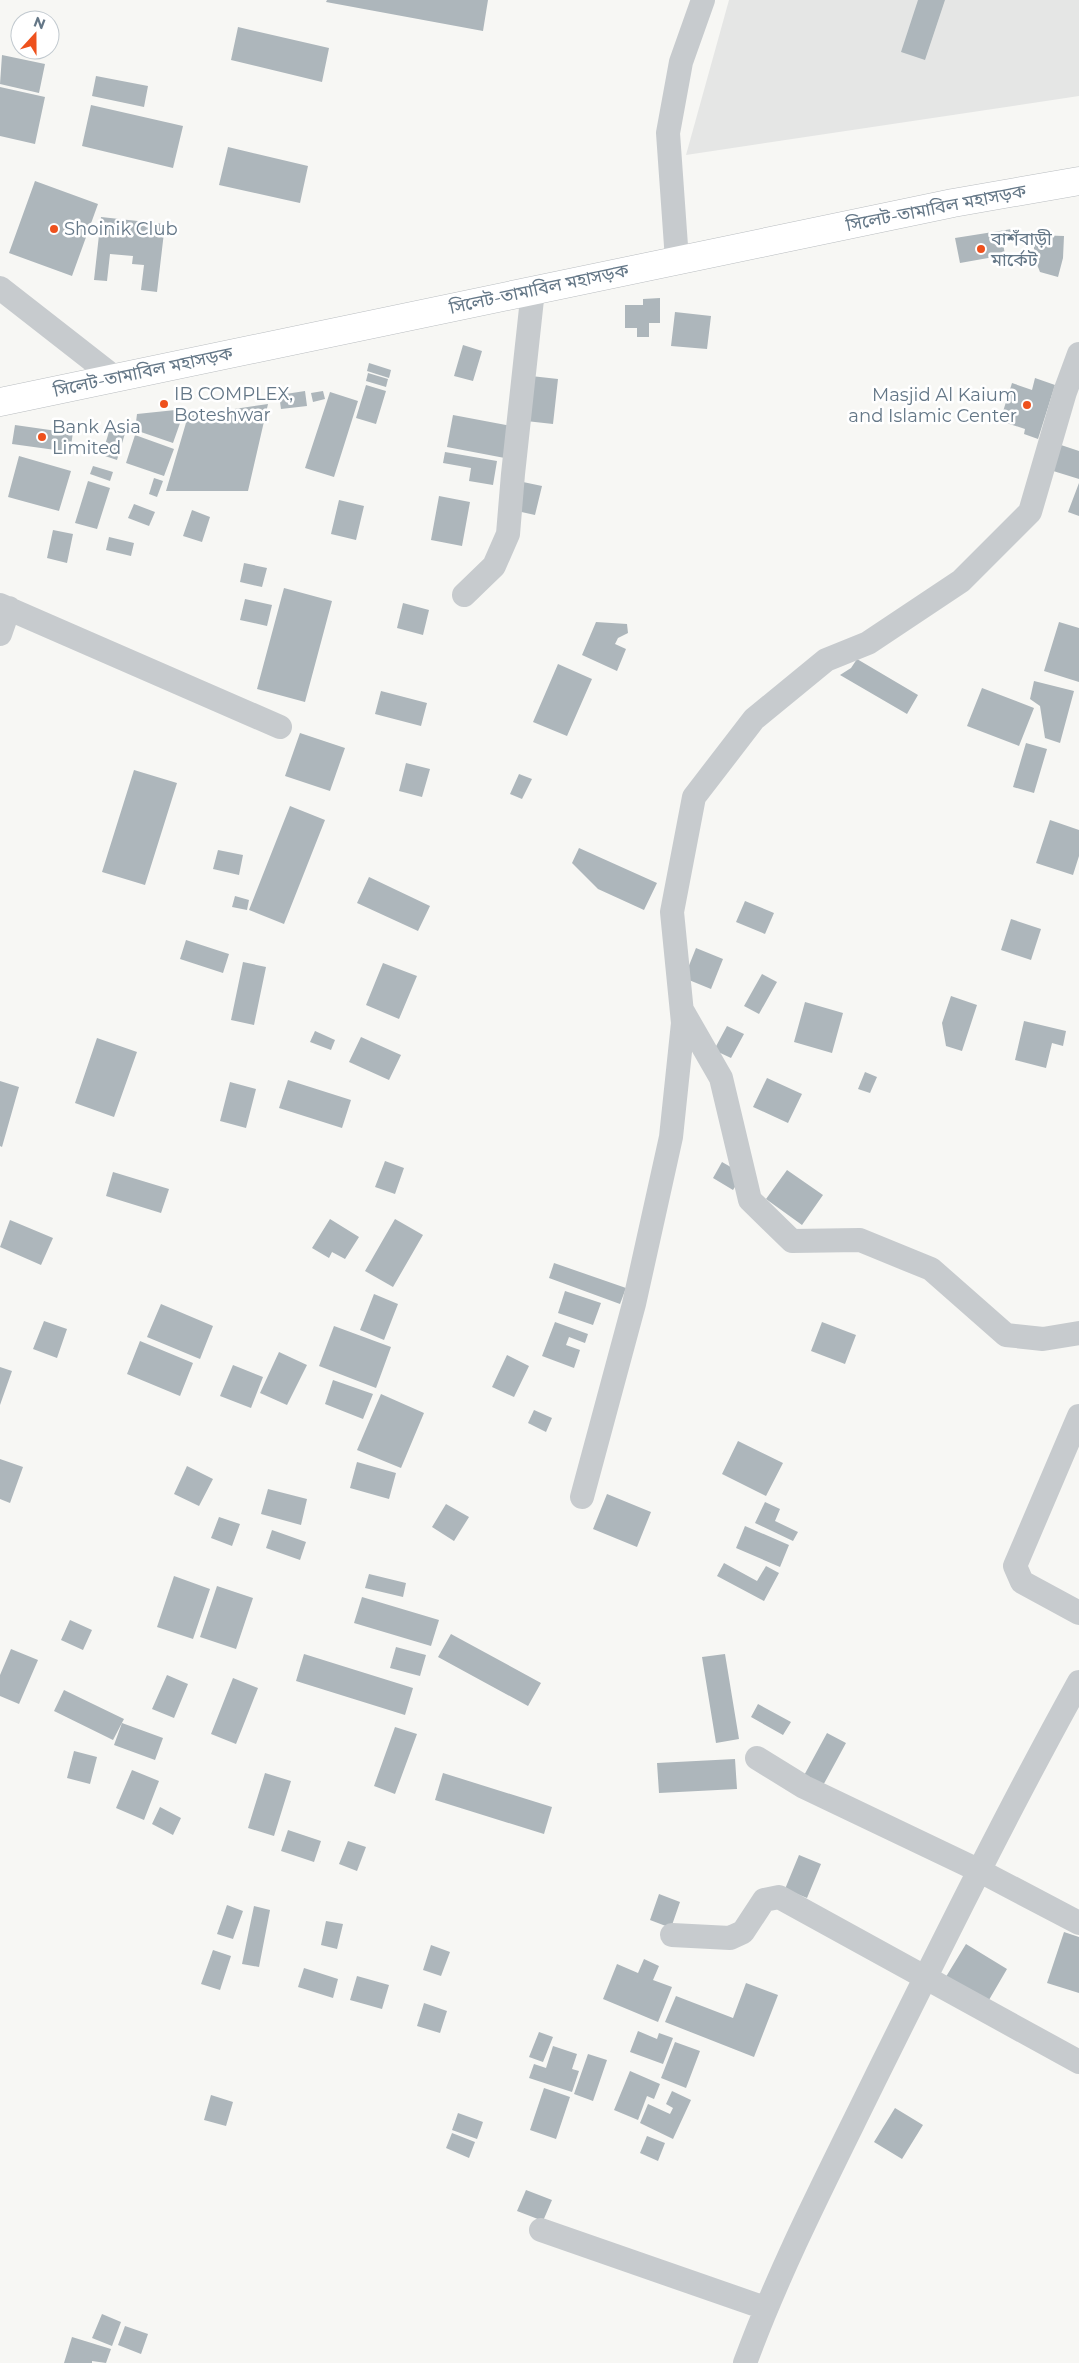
<svg xmlns="http://www.w3.org/2000/svg" width="1079" height="2363" font-family="Montserrat,'Noto Sans Bengali',sans-serif">
<rect width="100%" height="100%" fill="#f7f7f4"/>
<path fill="#e5e6e5" d="M729,0H1079V96L686,155Z"/>
<path fill="#adb6bb" d="M327,0H488L483,31L326,2Z
M918,0H945L925,60L901,52Z
M238,27L329,48L322,82L231,60Z
M2,55L45,64L39,93L0,84Z
M96,76L148,86L144,107L92,96Z
M0,87L45,97L35,144L0,136Z
M91,105L183,126L173,168L82,146Z
M228,147L308,166L300,203L219,185Z
M35,181L98,204L72,276L9,253Z
M101,217L165,224L157,292L141,290L144,265L132,264L133,256L110,254L107,281L94,280Z
M1012,229L1014,241L1003,243L1005,255L960,263L955,238Z
M1034,235L1064,236L1063,258L1058,277L1040,272L1034,257Z
M660,298V323H649V337H637V328H625V305H643V299Z
M675,312L711,316L707,349L671,346Z
M463,345L482,351L473,381L454,376Z
M369,363L391,370L389,378L367,371Z
M368,373L388,379L386,387L366,381Z
M531,376L558,379L553,424L526,421Z
M1035,378L1055,385L1038,439L1024,434L1025,429L1000,421L1012,383L1032,390Z
M366,385L386,391L376,424L356,418Z
M305,391L307,406L281,409L279,395Z
M323,391L325,399L313,402L311,393Z
M330,392L358,401L334,477L305,468Z
M268,404L248,491H166L188,416Z
M185,409L173,443L135,430L137,414Z
M453,415L516,427L510,459L447,447Z
M58,424L74,426L70,452L12,444L15,425L57,431Z
M111,425L126,430L117,460L102,455Z
M135,435L174,449L164,476L126,463Z
M1058,444L1079,451V479L1050,470Z
M445,452L497,461L493,485L469,481L471,468L443,463Z
M19,456L71,471L59,511L8,497Z
M93,466L113,472L110,481L90,474Z
M154,478L163,481L157,497L149,494Z
M88,481L110,488L97,529L75,523Z
M523,482L542,486L535,515L517,511Z
M1079,483V516L1068,512Z
M439,496L470,502L462,546L431,540Z
M339,500L364,506L356,540L331,534Z
M134,504L155,512L149,526L128,518Z
M192,510L210,517L202,542L183,536Z
M53,530L73,534L67,563L47,558Z
M109,537L134,543L131,556L106,550Z
M244,563L267,568L262,587L240,582Z
M284,588L332,601L305,702L257,689Z
M245,599L272,605L267,626L240,620Z
M403,603L429,610L423,635L397,628Z
M596,622L627,624L628,633L618,638L615,644L626,649L617,671L582,655Z
M1059,622L1079,628V682L1044,671Z
M857,659L918,695L907,714L840,675L851,668Z
M558,664L592,679L567,736L533,722Z
M1034,681L1074,691L1060,743L1045,738L1040,706L1030,699Z
M982,688L1034,708L1019,746L967,726Z
M381,691L427,703L421,726L375,714Z
M300,733L345,748L330,791L285,776Z
M1026,743L1047,749L1034,793L1013,787Z
M406,763L430,769L422,797L399,791Z
M134,770L177,783L145,885L102,872Z
M519,774L532,779L522,799L510,794Z
M290,806L325,820L284,924L249,910Z
M1050,820L1079,830V856L1073,875L1036,863Z
M579,848L657,883L644,910L598,889L572,863Z
M218,850L243,855L239,875L213,869Z
M369,877L430,906L418,931L357,903Z
M235,896L249,900L247,910L232,907Z
M745,901L774,913L765,934L736,922Z
M1011,919L1041,929L1031,960L1001,950Z
M186,940L229,954L223,973L180,959Z
M696,948L723,959L711,989L684,978Z
M243,962L266,967L254,1025L231,1020Z
M383,963L417,976L399,1019L366,1005Z
M762,974L777,982L759,1014L744,1006Z
M951,996L977,1005L962,1051L946,1046L942,1023Z
M805,1002L843,1013L832,1053L794,1042Z
M1024,1021L1066,1031L1063,1046L1052,1043L1046,1068L1015,1060Z
M727,1026L744,1034L731,1058L714,1050Z
M315,1031L335,1040L331,1050L310,1042Z
M361,1037L401,1055L389,1080L349,1062Z
M97,1038L137,1052L114,1117L75,1103Z
M865,1072L877,1077L870,1093L858,1089Z
M767,1078L802,1094L788,1123L753,1107Z
M288,1080L351,1100L342,1128L279,1108Z
M0,1081L19,1087L2,1147L0,1146Z
M230,1082L256,1089L246,1128L220,1121Z
M385,1161L404,1168L395,1194L375,1187Z
M722,1162L743,1174L733,1190L713,1178Z
M787,1170L823,1195L802,1225L766,1199Z
M113,1172L169,1189L161,1213L106,1196Z
M330,1219L359,1237L345,1259L332,1252L329,1258L312,1248Z
M395,1219L423,1235L393,1287L365,1271Z
M10,1220L53,1238L41,1265L0,1247Z
M554,1263L626,1288L620,1304L549,1278Z
M565,1291L601,1303L593,1325L558,1313Z
M374,1294L398,1304L384,1340L360,1330Z
M161,1304L213,1326L200,1359L147,1337Z
M44,1321L67,1329L57,1358L33,1349Z
M555,1322L588,1334L585,1343L569,1337L566,1345L580,1350L574,1368L542,1356Z
M822,1322L856,1335L845,1364L811,1351Z
M334,1326L391,1347L376,1388L319,1366Z
M140,1341L193,1363L180,1396L127,1374Z
M279,1352L307,1365L287,1405L260,1393Z
M507,1355L529,1366L514,1397L492,1387Z
M233,1365L263,1377L251,1408L220,1396Z
M0,1367L12,1371L0,1405Z
M333,1380L373,1394L363,1419L325,1404Z
M381,1394L424,1413L401,1468L357,1450Z
M534,1410L552,1418L546,1432L528,1423Z
M738,1441L783,1463L766,1496L722,1474Z
M0,1459L23,1467L10,1503L0,1499Z
M357,1462L396,1473L389,1499L350,1488Z
M187,1466L213,1479L199,1506L174,1494Z
M268,1489L307,1499L301,1525L261,1514Z
M607,1494L651,1512L637,1547L593,1529Z
M765,1502L780,1509L775,1521L798,1532L793,1541L755,1523Z
M446,1504L469,1517L454,1541L432,1527Z
M219,1517L240,1524L232,1546L211,1538Z
M745,1526L789,1545L780,1567L736,1548Z
M272,1530L306,1542L300,1560L266,1548Z
M724,1563L757,1581L766,1566L779,1573L764,1601L717,1576Z
M369,1574L406,1583L403,1597L365,1588Z
M174,1576L210,1589L193,1639L157,1627Z
M217,1586L253,1598L236,1649L200,1637Z
M362,1597L439,1620L431,1646L354,1623Z
M70,1620L92,1630L83,1650L61,1640Z
M451,1634L541,1683L528,1706L438,1657Z
M396,1647L426,1655L420,1676L390,1668Z
M11,1649L38,1660L19,1704L0,1696V1675Z
M304,1654L413,1688L405,1715L296,1681Z
M725,1654L739,1739L716,1743L702,1657Z
M167,1675L188,1684L174,1718L152,1709Z
M233,1678L258,1688L236,1744L211,1734Z
M64,1690L124,1719L113,1740L54,1711Z
M758,1704L791,1722L783,1735L751,1717Z
M122,1723L163,1738L155,1760L114,1745Z
M395,1727L417,1734L395,1794L374,1786Z
M827,1733L846,1743L820,1791L801,1781Z
M74,1751L97,1757L90,1784L67,1778Z
M735,1759L737,1789L659,1793L657,1763Z
M132,1770L159,1781L144,1820L116,1808Z
M265,1773L291,1781L274,1836L248,1828Z
M443,1773L552,1807L544,1834L435,1800Z
M160,1807L181,1818L173,1835L152,1824Z
M288,1830L321,1841L314,1862L281,1851Z
M348,1841L366,1847L357,1871L339,1864Z
M799,1855L821,1864L807,1898L785,1889Z
M659,1894L680,1902L671,1928L650,1920Z
M227,1905L243,1911L233,1939L217,1934Z
M254,1906L270,1910L259,1967L242,1964Z
M326,1921L343,1924L337,1949L321,1945Z
M1064,1932L1079,1937V1993L1047,1983Z
M966,1944L1007,1969L986,2005L944,1980Z
M431,1945L450,1952L441,1976L423,1970Z
M213,1950L231,1956L220,1990L201,1984Z
M644,1959L659,1966L653,1980L672,1987L658,2022L603,1999L617,1964L638,1973Z
M304,1968L338,1979L333,1998L298,1987Z
M357,1976L389,1985L382,2009L350,2000Z
M746,1983L778,1995L754,2057L665,2022L676,1996L733,2018Z
M424,2003L447,2011L440,2033L417,2026Z
M638,2031L657,2039L659,2033L673,2038L663,2064L630,2052Z
M539,2032L553,2037L543,2062L529,2057Z
M675,2042L700,2051L686,2088L661,2078Z
M553,2046L577,2054L572,2069L579,2071L572,2092L529,2078L534,2064L546,2068Z
M588,2054L607,2060L593,2101L574,2094Z
M630,2071L660,2084L654,2099L647,2096L638,2120L614,2110Z
M544,2088L570,2097L556,2139L530,2130Z
M672,2091L691,2100L673,2139L640,2123L648,2104L670,2114L673,2108L666,2104Z
M211,2095L233,2102L226,2126L204,2120Z
M895,2108L923,2125L902,2159L874,2142Z
M458,2113L483,2122L477,2139L452,2130Z
M452,2133L475,2142L469,2158L446,2148Z
M647,2136L665,2143L658,2161L640,2153Z
M526,2190L552,2200L543,2221L517,2211Z
M102,2314L121,2322L112,2346L92,2338Z
M125,2326L148,2334L141,2354L118,2345Z
M72,2337L111,2349L106,2363L92,2361V2363H64Z"/>
<g fill="none" stroke-linecap="round" stroke-linejoin="round">
<g stroke="#b9bdc0" stroke-width="29">
<path id="highway" d="M0,402L953,203L1079,181"/>
</g>
<path stroke="#c7cbce" stroke-width="24" d="M677,260L668,133L681,62L703,0
M0,288L114,377
M464,595L494,566L508,534L513,474L533,290
M0,605L280,727
M0,634L9,608
M682,1010L721,1078L750,1200L792,1241L860,1240L931,1269L1006,1335L1043,1339L1079,1333
M1079,1416L1015,1566L1022,1582L1079,1613
M582,1497L634,1304L671,1137L683,1023L672,912L694,797L754,719L826,660L868,643L961,581L1030,512L1065,392L1079,354
M757,1758L804,1787L980,1871L1079,1923
M672,1935L730,1938L743,1932L764,1900L779,1897L1079,2062
M541,2230L765,2308
M745,2363C781,2265 829,2173 875,2079C941,1946 1007,1812 1079,1682"/>
<use href="#highway" stroke="#fff" stroke-width="28"/>
</g>
<g fill="#ee511d" stroke="#fff" stroke-width="2">
<circle cx="54" cy="229" r="5"/>
<circle cx="981" cy="249" r="5"/>
<circle cx="164" cy="404" r="5"/>
<circle cx="1027" cy="405" r="5"/>
<circle cx="42" cy="437" r="5"/>
</g>
<g text-anchor="middle" dominant-baseline="central" stroke-width="5" stroke-linejoin="round" paint-order="stroke">
<g font-size="18" fill="#647787" stroke="#fff">
<text transform="translate(936 208) rotate(-11)">সিলেট-তামাবিল মহাসড়ক</text>
<text transform="translate(539 289) rotate(-12)">সিলেট-তামাবিল মহাসড়ক</text>
<text transform="translate(143 372) rotate(-12)">সিলেট-তামাবিল মহাসড়ক</text>
</g>
<g font-size="18" fill="#647787" stroke="#fff" text-anchor="start">
<text x="64" y="229">Shoinik Club</text>
<text x="991" y="239">বাশঁবাড়ী<tspan x="991" dy="21">মার্কেট</tspan></text>
<text x="174" y="394">IB COMPLEX,<tspan x="174" dy="21">Boteshwar</tspan></text>
<text x="1017" y="395" text-anchor="end">Masjid Al Kaium<tspan x="1017" dy="21">and Islamic Center</tspan></text>
<text x="52" y="427">Bank Asia<tspan x="52" dy="21">Limited</tspan></text>
</g>
</g>
<g transform="translate(35 35) rotate(21)"><circle r="24" fill="#ffffff" stroke="#c1c9cf"/>
<path d="M0-4L9 19L0 12L-9 19Z" fill="#ee511d"/>
<text y="-8" font-size="14" font-weight="bold" text-anchor="middle" fill="#647787">N</text>
</g>
</svg>
